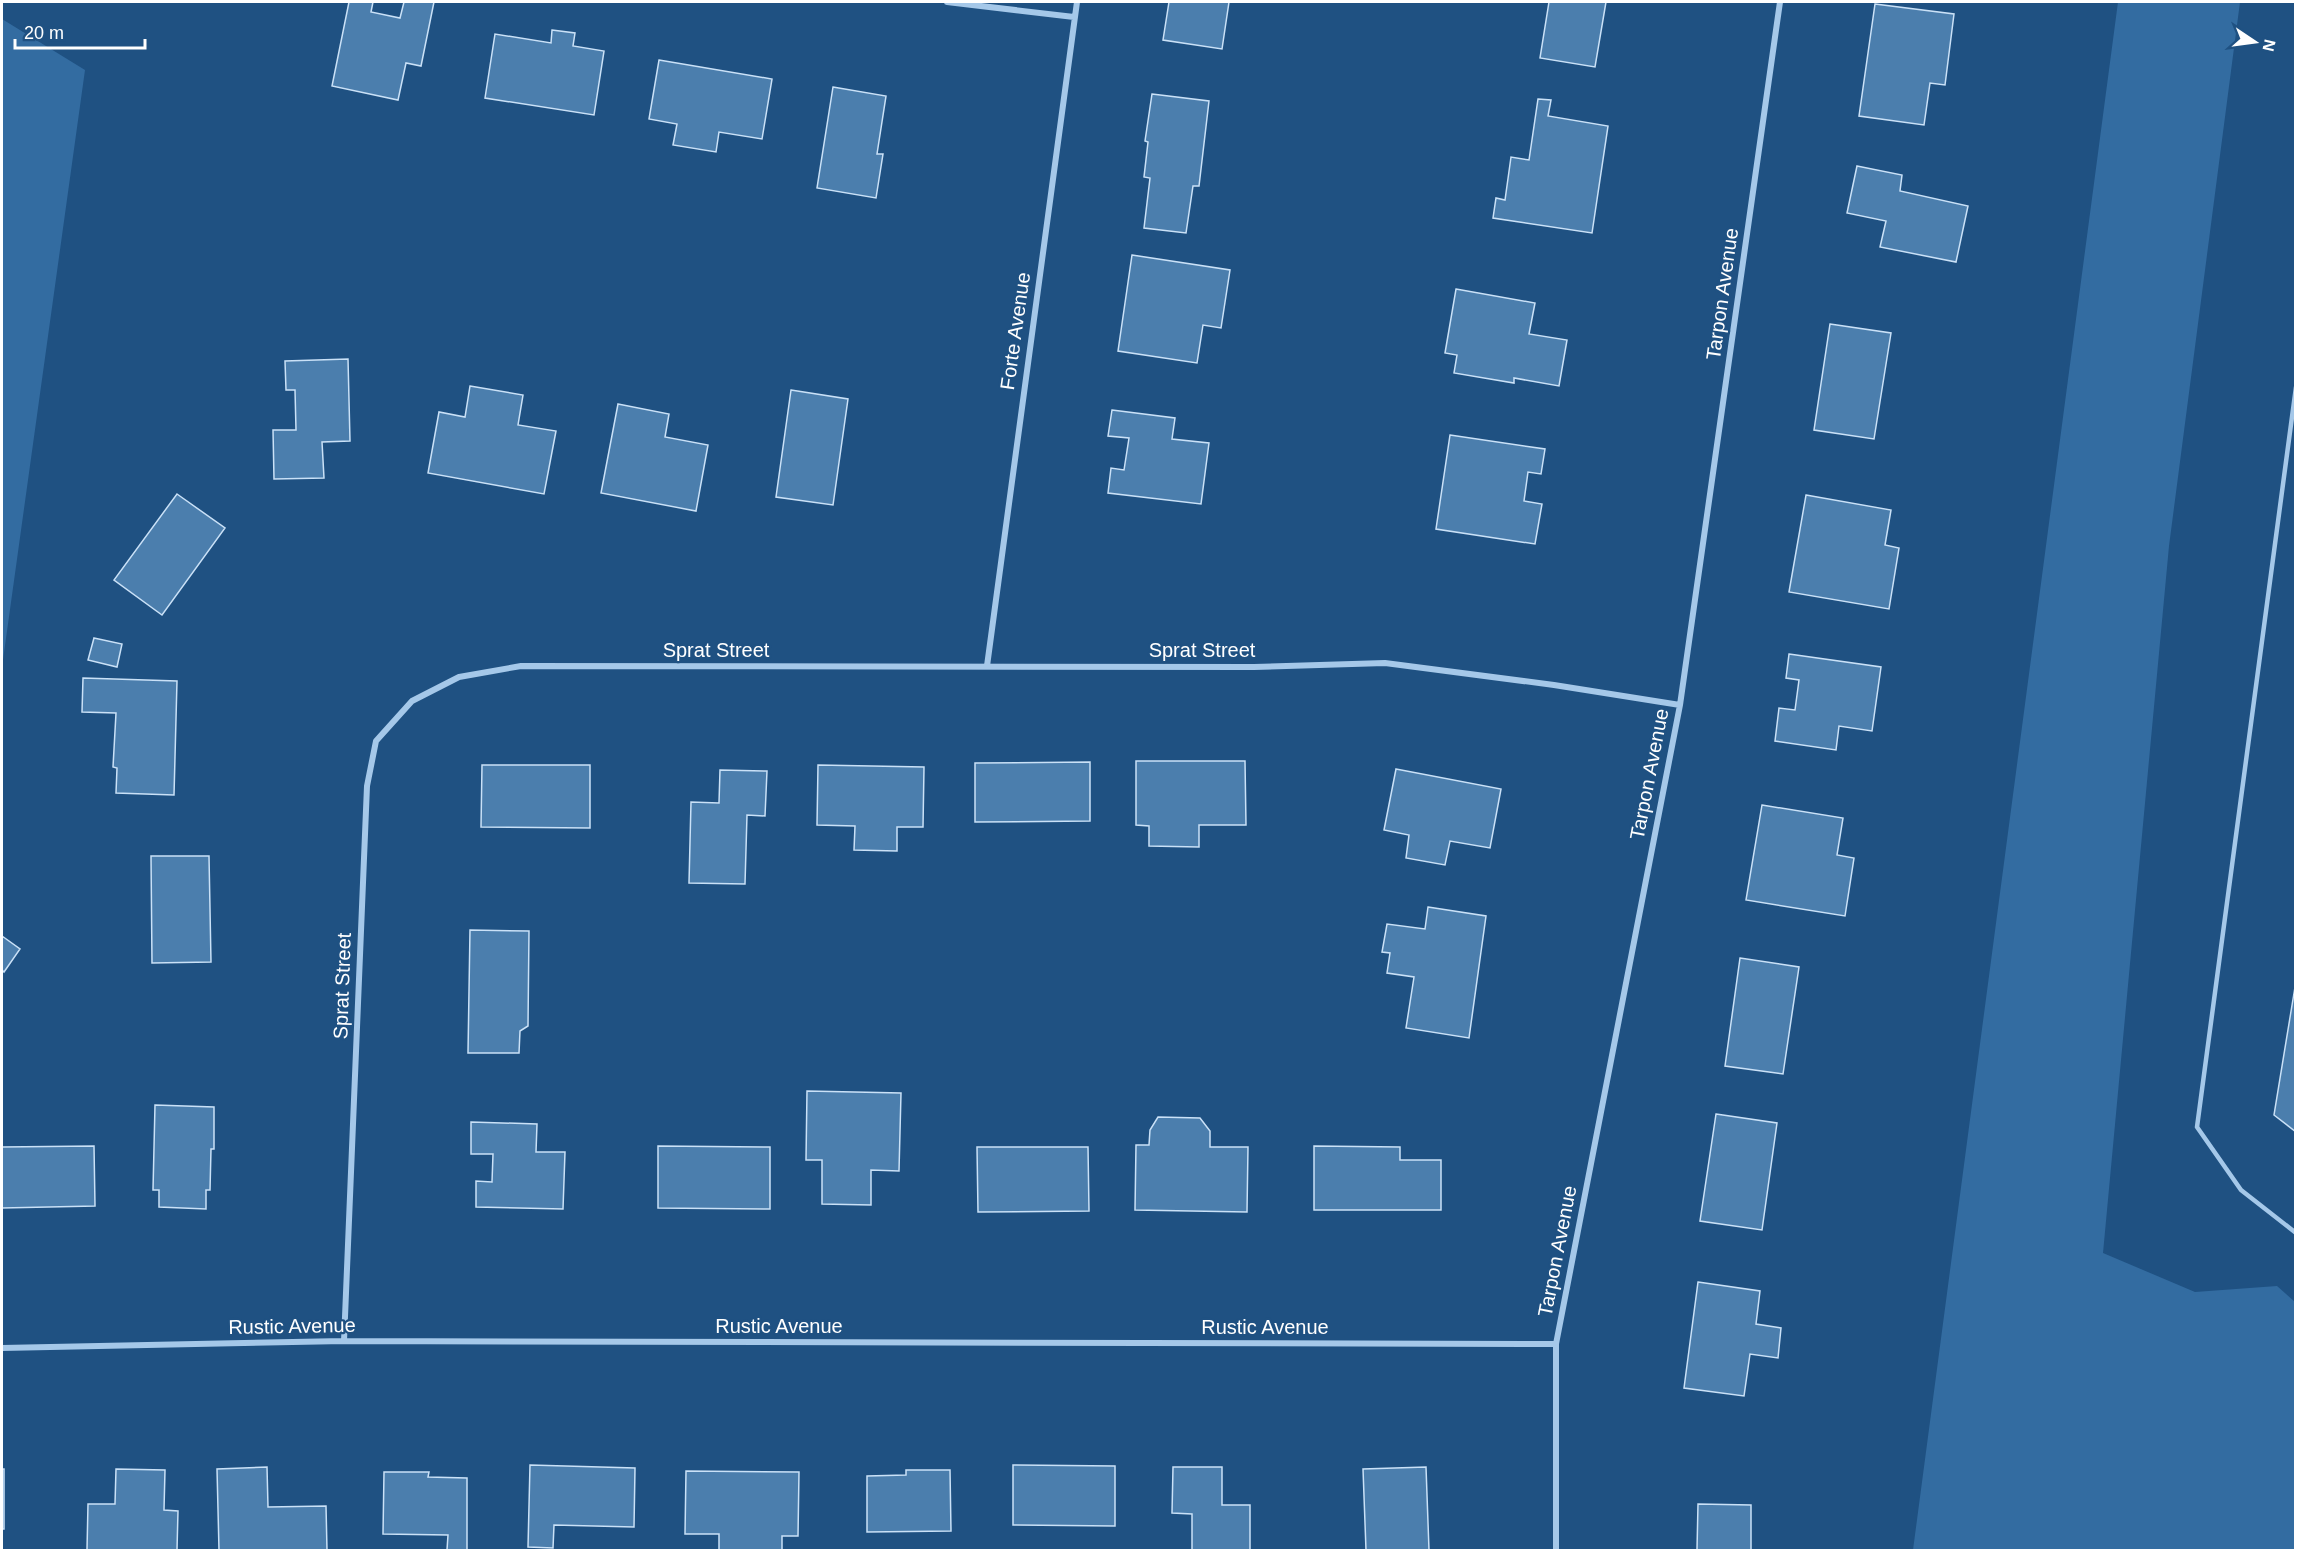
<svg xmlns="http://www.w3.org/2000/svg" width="2297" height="1552" font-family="Helvetica,sans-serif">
<rect width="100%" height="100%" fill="#1f5182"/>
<path fill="#336ca1" d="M2118,2H2240L2169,546L2103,1253L2195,1292L2277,1286L2295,1302V1550H1913Z
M2,19L85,70L2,667Z"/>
<path fill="#4b7ead" stroke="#cae1f7" stroke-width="1.5" d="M349,2H373L371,12L400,18L404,2H434L421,66L406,63L398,100L332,86Z
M1169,2H1229L1222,49L1163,40Z
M1549,2H1606L1595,67L1540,58Z
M1875,4L1954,14L1945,85L1930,83L1924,125L1859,116Z
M552,30L575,33L573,46L604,51L594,115L485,98L495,34L551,43Z
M659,60L772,79L762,139L719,132L716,152L673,145L677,124L649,119Z
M833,87L886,96L877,154H883L876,198L817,188Z
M1152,94L1209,101L1199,186H1193L1186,233L1144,228L1150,178L1144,177L1148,142L1145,141Z
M1538,99L1551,100L1548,116L1608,126L1592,233L1493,218L1496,198L1505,200L1511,157L1529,160Z
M1857,166L1902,175L1900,191L1968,206L1956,262L1880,247L1886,221L1847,213Z
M1132,255L1230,270L1221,328L1203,325L1197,363L1118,351Z
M1456,289L1535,303L1529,334L1567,340L1559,386L1514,378V383L1454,373L1457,355L1445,353Z
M1830,324L1891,333L1874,439L1814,430Z
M348,359L350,441L322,442L324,478L274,479L273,430H296L295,390H286L285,361Z
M470,386L523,395L518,425L556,431L544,494L428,473L439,412L465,417Z
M791,390L848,399L833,505L776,497Z
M618,404L669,414L665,437L708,445L696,511L601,493Z
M1112,410L1175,418L1172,439L1209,443L1201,504L1108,493L1111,468L1124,470L1129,438L1108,436Z
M1450,435L1545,449L1541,474L1528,472L1524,501L1542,504L1535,544L1436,529Z
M177,494L225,528L162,615L114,580Z
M1806,495L1891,510L1885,545L1899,548L1889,609L1789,592Z
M94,638L122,644L117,667L88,660Z
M1789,654L1881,667L1872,731L1839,726L1836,750L1775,741L1779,708L1795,710L1799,680L1786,678Z
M83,678L177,681L174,795L116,793L117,768L113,767L116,713L82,712Z
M1136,761H1245L1246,825H1199V847L1149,846V826L1136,825Z
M1090,762V821L975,822V763Z
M482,765H590V828L481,827Z
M818,765L924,767L923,827H897V851L854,850L855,826L817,825Z
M1396,769L1501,789L1490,848L1450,841L1445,865L1406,858L1409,835L1384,830Z
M720,770L767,771L765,816L747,815L745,884L689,883L691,802L719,803Z
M1762,805L1843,818L1837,855L1854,858L1845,916L1746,900Z
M151,856H209L211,962L152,963Z
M1428,907L1486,916L1469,1038L1406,1028L1414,977L1387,973L1390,953L1382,952L1387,924L1425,929Z
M470,930L529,931L528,1026L520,1031L519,1053H468Z
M2,936L20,949L4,972L2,970Z
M1740,958L1799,967L1783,1074L1725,1066Z
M2296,981V1132L2274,1115Z
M807,1091L901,1093L899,1171L871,1170V1205L822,1204V1160H806Z
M155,1105L214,1107V1149H211L210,1190H206V1209L159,1207V1190H153Z
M1716,1114L1777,1123L1762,1230L1700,1221Z
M1158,1117L1200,1118L1210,1131V1147H1248L1247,1212L1135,1210L1136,1145H1149L1150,1130Z
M471,1122L537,1124L536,1152H565L563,1209L476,1207V1181L492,1182L493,1154H471Z
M94,1146L95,1206L2,1208V1147Z
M658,1146L770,1147V1209L658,1208Z
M1314,1146L1400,1147V1160H1441V1210H1314Z
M977,1147H1088L1089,1211L978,1212Z
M1698,1282L1760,1291L1756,1324L1781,1328L1778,1358L1750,1354L1744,1396L1684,1388Z
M530,1465L635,1468L634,1527L554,1525L553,1548L528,1547Z
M1013,1465L1115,1466V1526L1013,1525Z
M267,1467L268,1507L326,1506L327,1550H219L217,1469Z
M1173,1467H1222V1505H1250V1550H1192V1514L1172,1513Z
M1426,1467L1429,1550H1366L1363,1469Z
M2,1469H4V1529H2Z
M116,1469L165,1470L164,1510L178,1511L177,1550H87L88,1504H115Z
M906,1470H950L951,1531L867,1532V1476L906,1475Z
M686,1471L799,1472L798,1536H782V1550H719V1534H685Z
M384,1472H429L428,1477L467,1478V1550H447L448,1535L383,1534Z
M1698,1504L1751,1505V1550H1697Z"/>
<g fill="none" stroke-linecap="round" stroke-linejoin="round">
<path stroke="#a5c8e9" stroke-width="4.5" d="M2296,387L2197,1127L2241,1190L2296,1233"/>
<path stroke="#a5c8e9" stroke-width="6" d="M947,2L1074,17
M987,666L1077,2
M344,1341L367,786L376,741L412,701L459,677L521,666L1254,667L1385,663L1554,685L1680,705
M2,1348L344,1341L1556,1344
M1556,1550V1344L1680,705L1780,2"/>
</g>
<g text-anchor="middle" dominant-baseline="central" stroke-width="4.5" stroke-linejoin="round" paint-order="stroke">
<g font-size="20" fill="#fff" stroke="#1f5182">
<text transform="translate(1722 294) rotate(-82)">Tarpon Avenue</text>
<text transform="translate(1015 331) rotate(-82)">Forte Avenue</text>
<text x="716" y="650">Sprat Street</text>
<text x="1202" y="650">Sprat Street</text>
<text transform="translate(1649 774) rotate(-79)">Tarpon Avenue</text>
<text transform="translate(342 986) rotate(-88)">Sprat Street</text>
<text transform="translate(1557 1251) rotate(-79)">Tarpon Avenue</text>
<text transform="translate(292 1326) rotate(-1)">Rustic Avenue</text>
<text x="779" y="1326">Rustic Avenue</text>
<text x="1265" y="1327">Rustic Avenue</text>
</g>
</g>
<rect width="2297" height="1552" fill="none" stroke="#ffffff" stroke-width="6"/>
<g transform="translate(2255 42) rotate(103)" stroke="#1f5182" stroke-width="4.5" paint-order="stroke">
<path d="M0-4.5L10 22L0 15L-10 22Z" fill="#ffffff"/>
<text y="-9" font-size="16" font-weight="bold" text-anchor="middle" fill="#ffffff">N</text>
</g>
<path d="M15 39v9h130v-9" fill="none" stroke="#ffffff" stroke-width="3"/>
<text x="24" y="39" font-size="18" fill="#ffffff" stroke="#1f5182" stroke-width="4.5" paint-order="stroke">20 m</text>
</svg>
